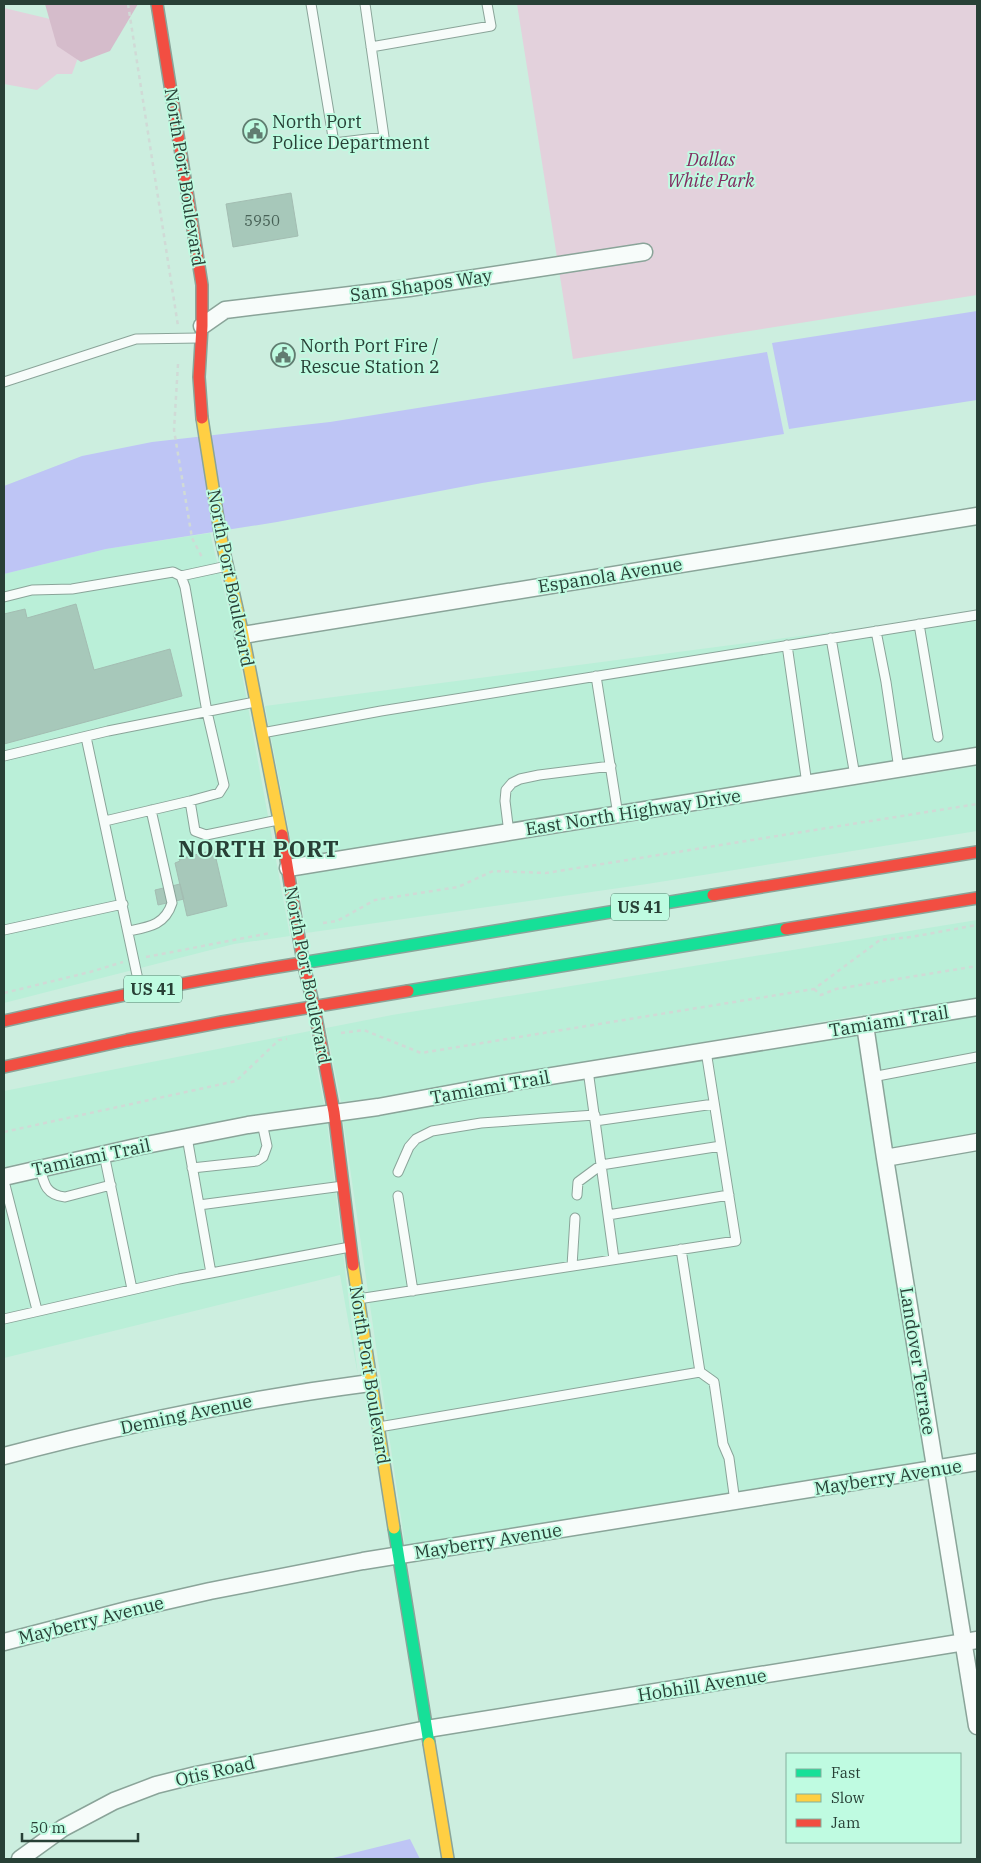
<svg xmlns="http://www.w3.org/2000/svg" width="981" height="1863" font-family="'IBM Plex Serif',serif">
<rect width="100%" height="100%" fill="#cceedf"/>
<path fill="#baefd8" d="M210,533L235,636L290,936L234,944L4,1003V574L106,549Z
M977,613V747L294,858L265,706Z
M977,766V831L647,884L306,933L297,876Z
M977,920V998L856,1016L376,1098L341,1102L326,1028L392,1015Z
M977,1016V1133L891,1148L874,1032Z
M310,1031L324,1105L246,1117L133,1138L4,1167V1091Z
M858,1035L875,1152L927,1461L405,1545L343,1120Z
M327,1122L358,1376L340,1275L4,1358V1186L138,1156L250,1134Z"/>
<path fill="#e3d1dc" d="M517,4H977V295L573,359Z
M4,8L71,24L80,52L72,74H57L37,90L4,84Z"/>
<path fill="#d5bccb" d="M45,4H138L110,51L81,62L57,46Z"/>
<path fill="#bec5f5" d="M977,311V400L789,429L772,343Z
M767,352L784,434L482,483L277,522L106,549L4,574V486L82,456L152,442L330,422Z
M410,1839L420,1859H329Z"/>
<path fill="#a7c8ba" stroke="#a3bdb2" d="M291,193L298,236L233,247L226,204Z
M76,604L94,670L170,649L182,696L4,744V614L25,609L27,618Z
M214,850L227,906L187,916L175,863L180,861L179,859Z
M180,884L184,899L158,905L155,890Z"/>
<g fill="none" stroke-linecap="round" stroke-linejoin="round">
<g stroke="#8aa499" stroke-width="11">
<path id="lane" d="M311,4L334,143L384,137L365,4
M371,47L491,26L487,4
M4,382L136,339L199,338
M181,576L227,566
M4,597L32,590L72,589L173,572L181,576L185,587L207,712L224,785L219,793L190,801
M919,624L938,737
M876,631L886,682L899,769
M831,638L855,776
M787,645L807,784
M596,676L618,815
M262,733L381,711L977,615
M86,737L140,989
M4,756L108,731L255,702
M105,821L190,801L195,831L206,835L278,820
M509,833L505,801L506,790L512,783L520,779L539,775L611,766
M4,930L123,904
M129,931C149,927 165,925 172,903L151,810
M588,1070L614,1259
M872,1077L977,1057
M595,1121L714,1104
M187,1137L211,1273
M104,1154L132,1289
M40,1168C44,1184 46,1195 65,1197L111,1185
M192,1168L257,1161L263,1157L267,1146L262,1123
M398,1172L409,1147L416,1139L432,1131L481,1123L595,1115
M4,1181L37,1310
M577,1195L578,1182L601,1165L721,1146
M398,1196L413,1291
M199,1205L343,1186
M608,1215L729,1195
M572,1266L575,1218
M358,1299L736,1241L706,1051
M4,1319L179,1279L350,1247
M700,1372L714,1382L723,1444L729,1458L735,1502
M379,1427L700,1372L681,1249"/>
</g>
<g stroke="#8aa499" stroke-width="19">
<path id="street" d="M202,326L225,310L409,288L644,252
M243,635L977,516
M288,868L977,756
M865,1025L885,1158L977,1726
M885,1158L977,1142
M4,1177L136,1147L248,1125L378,1107L514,1082L977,1007
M4,1456C125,1424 246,1399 370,1383
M4,1642L131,1609L210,1591L363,1561L977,1462
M20,1859L63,1828L114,1801L156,1785L196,1775L427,1729L977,1640"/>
</g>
<g stroke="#8aa499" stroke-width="14">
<path id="fast" d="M302,963L713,895
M408,991L786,929
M394,1528L429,1743"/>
</g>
<g stroke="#8aa499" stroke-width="14">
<path id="slow" d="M202,418L221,538L243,635L282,835
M353,1265L394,1528
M429,1743L448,1859"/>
</g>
<g stroke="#8aa499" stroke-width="14">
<path id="jam" d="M157,4L202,285V326L199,377L202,418
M282,835L303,962L314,1007L334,1112L353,1265
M713,895L977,852
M786,929L977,898
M4,1021C103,998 202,979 302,963
M4,1067L127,1040L222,1022L408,991"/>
</g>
<path stroke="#d0dad6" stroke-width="2.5" stroke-dasharray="4 4" stroke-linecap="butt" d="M128,4L178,326
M178,364L174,430L192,538L203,559
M323,923L337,921L375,900L458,887L493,871L546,873L977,804
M146,957L270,933
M814,989L821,995L836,989L977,966
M4,993L90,972L123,962
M341,1033L364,1030L421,1053L814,989L880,940L911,937L977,925
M4,1132L236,1081L279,1040L287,1039"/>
<use href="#lane" stroke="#f7fcfa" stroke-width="9"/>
<use href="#street" stroke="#f7fcfa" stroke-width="16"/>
<use href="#fast" stroke="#16e098" stroke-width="11"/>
<use href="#slow" stroke="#ffcf43" stroke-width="11"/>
<use href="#jam" stroke="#f24e42" stroke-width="11"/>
</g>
<defs>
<g id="civic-ring" transform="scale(1.25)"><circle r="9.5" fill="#bffbe1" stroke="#617d71" stroke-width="1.5"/><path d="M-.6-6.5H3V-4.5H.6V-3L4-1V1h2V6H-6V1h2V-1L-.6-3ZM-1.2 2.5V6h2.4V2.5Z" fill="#617d71"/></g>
</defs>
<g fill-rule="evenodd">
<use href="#civic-ring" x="255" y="131"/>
<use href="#civic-ring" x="283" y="355"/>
</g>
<g text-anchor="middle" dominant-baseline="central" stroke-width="4" stroke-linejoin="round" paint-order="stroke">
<g font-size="15" fill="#486257">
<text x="262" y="220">5950</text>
</g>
<g fill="#bffbe1" stroke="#557869" stroke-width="1">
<rect x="611" y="893.5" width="58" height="27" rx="4"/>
<rect x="124" y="975.5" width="58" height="27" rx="4"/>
</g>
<g font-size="16" font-weight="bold" fill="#284036">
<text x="640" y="907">US 41</text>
<text x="153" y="989">US 41</text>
</g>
<g font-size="18" fill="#284036" stroke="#bffbe1" text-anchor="start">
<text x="272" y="121">North Port<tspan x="272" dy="21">Police Department</tspan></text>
<text x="300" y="345">North Port Fire /<tspan x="300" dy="21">Rescue Station 2</tspan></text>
</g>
<g font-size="18" font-style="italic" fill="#822c61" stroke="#bffbe1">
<text x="711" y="159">Dallas<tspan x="711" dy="21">White Park</tspan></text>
</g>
<g font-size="18" fill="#284036" stroke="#bffbe1">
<text transform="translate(185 177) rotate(81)">North Port Boulevard</text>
<text transform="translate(421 285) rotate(-8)">Sam Shapos Way</text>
<text transform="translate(610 575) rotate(-9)">Espanola Avenue</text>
<text transform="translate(231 578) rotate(79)">North Port Boulevard</text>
<text transform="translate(633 812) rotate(-9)">East North Highway Drive</text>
<text transform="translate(308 975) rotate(79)">North Port Boulevard</text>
<text transform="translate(889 1021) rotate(-9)">Tamiami Trail</text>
<text transform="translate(490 1087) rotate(-10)">Tamiami Trail</text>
<text transform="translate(91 1157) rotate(-12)">Tamiami Trail</text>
<text transform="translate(918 1361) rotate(81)">Landover Terrace</text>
<text transform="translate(370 1375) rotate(81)">North Port Boulevard</text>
<text transform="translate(186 1414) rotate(-12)">Deming Avenue</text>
<text transform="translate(888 1477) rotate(-9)">Mayberry Avenue</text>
<text transform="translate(488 1541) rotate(-9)">Mayberry Avenue</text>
<text transform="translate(91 1620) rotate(-14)">Mayberry Avenue</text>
<text transform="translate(702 1685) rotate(-9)">Hobhill Avenue</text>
<text transform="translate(215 1771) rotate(-13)">Otis Road</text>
</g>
<g font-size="22" font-weight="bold" letter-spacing="1" fill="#284036" stroke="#bffbe1">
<text x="259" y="848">NORTH PORT</text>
</g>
</g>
<rect width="981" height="1863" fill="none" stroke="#284036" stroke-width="10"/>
<rect x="786" y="1753" width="175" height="90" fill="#bffbe1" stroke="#83b09d"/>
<rect x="796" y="1769" width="25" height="8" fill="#16e098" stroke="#83b09d"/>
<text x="831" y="1778" font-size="15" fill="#284036">Fast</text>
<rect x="796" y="1794" width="25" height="8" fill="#ffcf43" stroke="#83b09d"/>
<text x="831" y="1803" font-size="15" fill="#284036">Slow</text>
<rect x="796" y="1819" width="25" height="8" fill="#f24e42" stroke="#83b09d"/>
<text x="831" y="1828" font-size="15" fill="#284036">Jam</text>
<path d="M22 1833v8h116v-8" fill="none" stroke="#284036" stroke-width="2.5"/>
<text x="30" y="1833" font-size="15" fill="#284036" stroke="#bffbe1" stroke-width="4" paint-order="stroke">50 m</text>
</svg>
